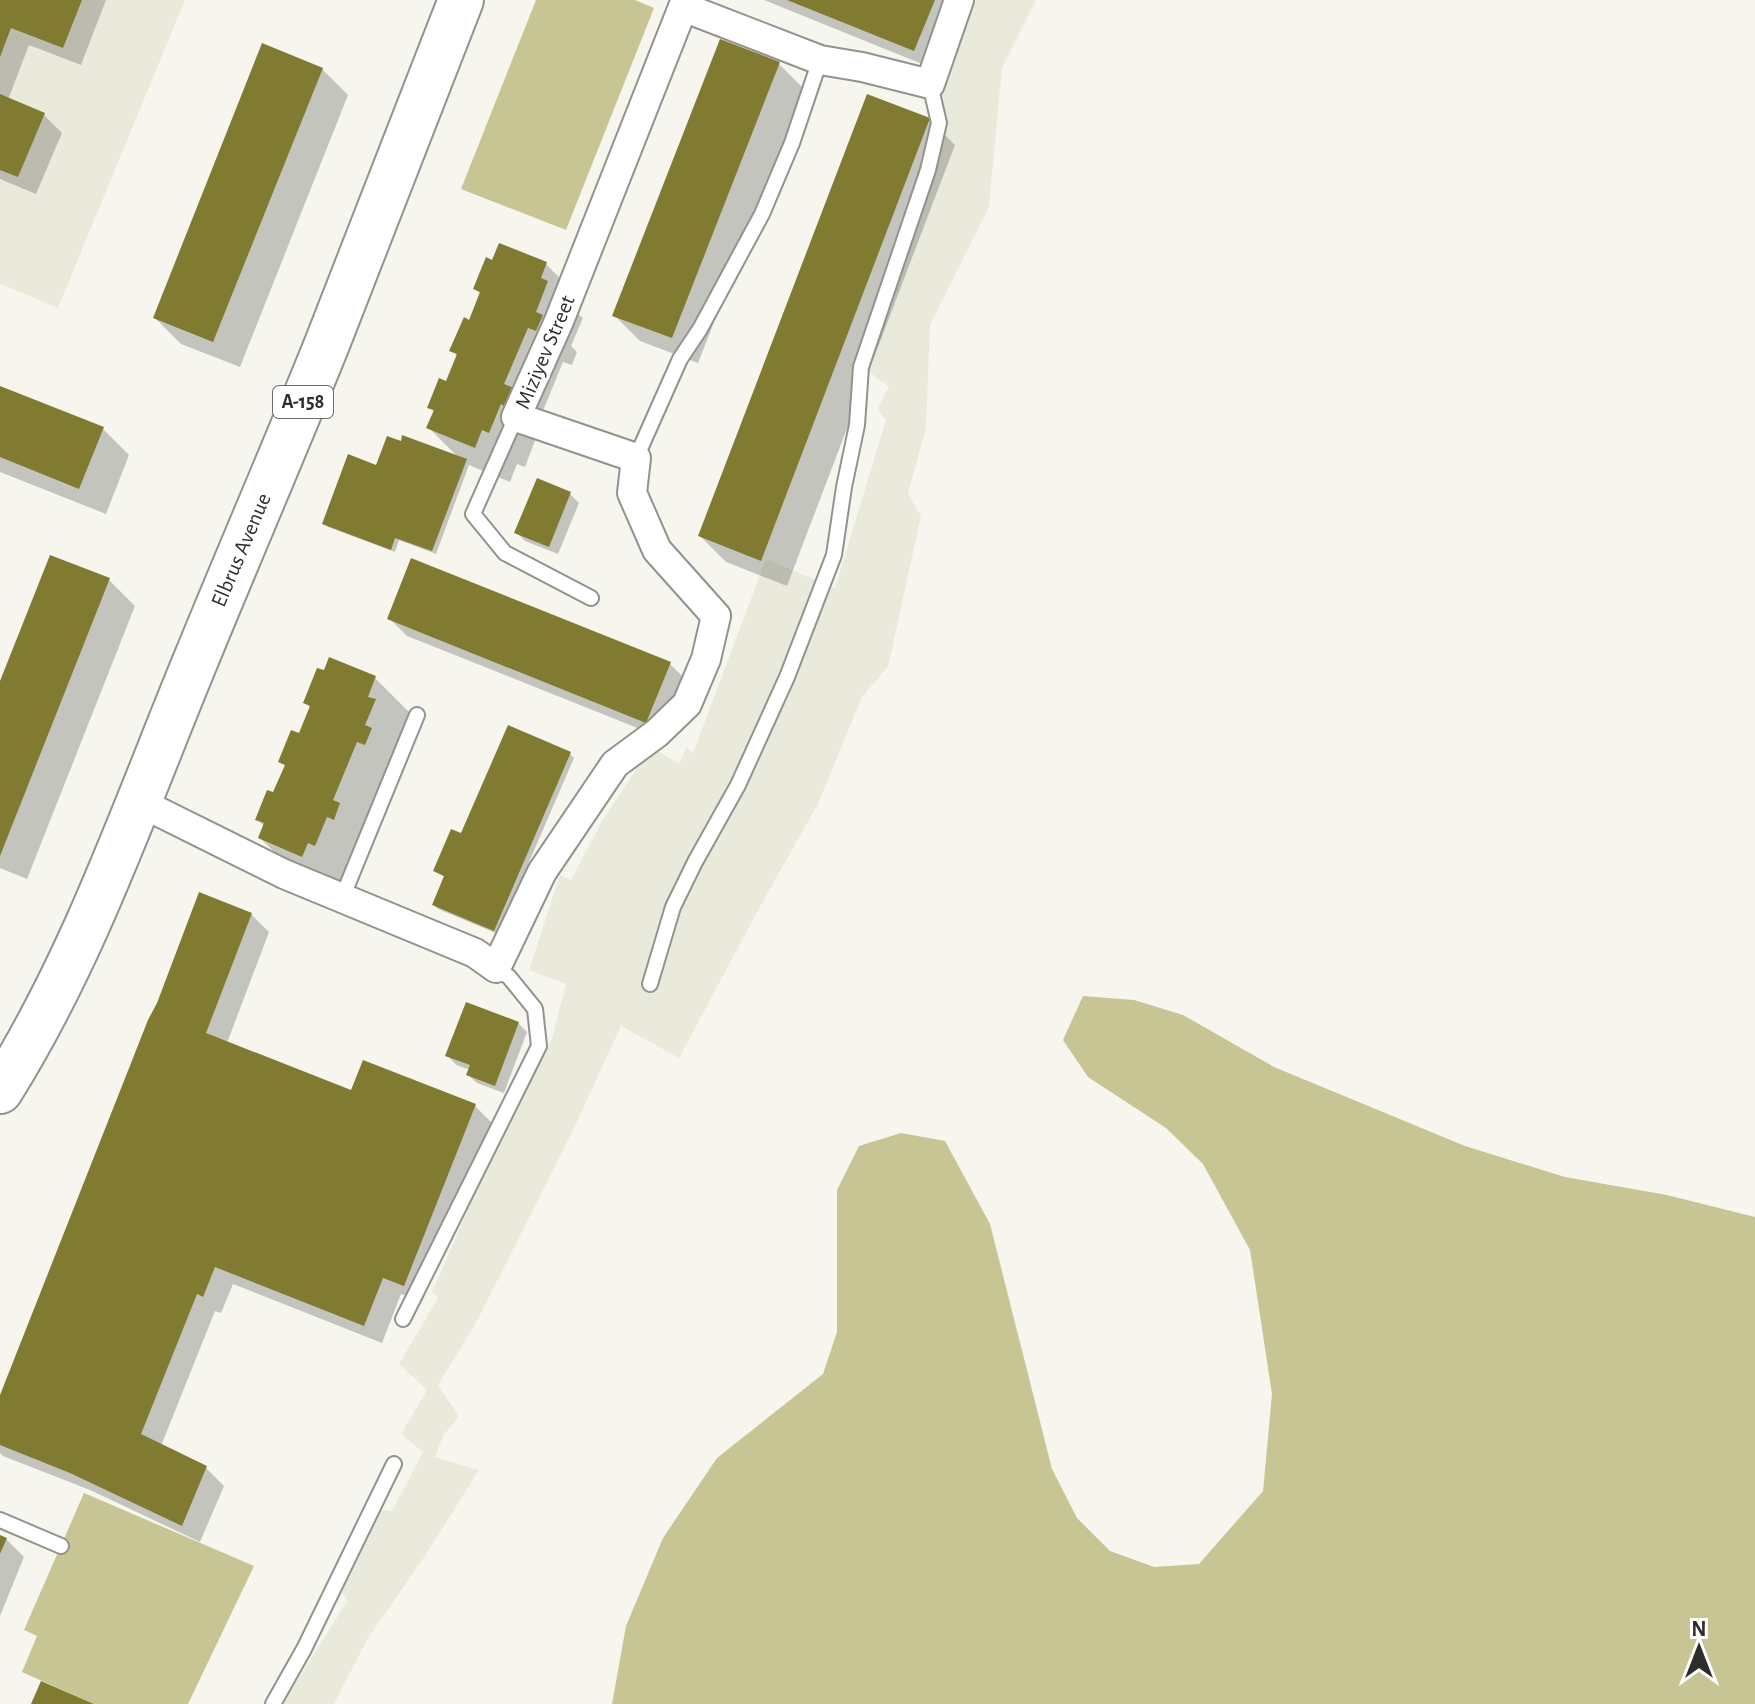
<svg xmlns="http://www.w3.org/2000/svg" width="1755" height="1704" font-family="'Alegreya Sans',sans-serif">
<rect width="100%" height="100%" fill="#f6f6ef"/>
<path fill="#eaeadc" d="M0,0H185L58,308L0,284Z
M975,0H1036L1002,68L989,207L930,325L926,428L908,494L921,516L888,667L862,697L818,804L762,903L679,1058L621,1026L574,1128L476,1323L438,1385L459,1416L443,1436L435,1457L479,1470L427,1553L368,1638L334,1704H282L348,1600L335,1585L382,1510L392,1511L423,1452L401,1434L427,1390L399,1364L438,1298L432,1292L480,1181L552,1039L566,984L529,970L560,875L571,880L602,821L651,747L679,764L686,748L693,753L766,559L835,588L886,420L877,409L889,387L868,371L895,297L914,224L948,127L936,90Z"/>
<path fill="#c7c594" d="M536,0H635L654,8L566,230L461,189Z
M1083,996L1134,1000L1183,1015L1274,1067L1465,1146L1565,1177L1667,1195L1755,1217V1704H612L626,1626L663,1538L717,1458L823,1374L837,1332V1190L859,1146L901,1133L945,1141L990,1224L1052,1469L1077,1518L1110,1551L1154,1567L1199,1564L1263,1491L1272,1394L1250,1250L1203,1164L1166,1128L1088,1077L1063,1040Z
M84,1493L254,1566L188,1704H94L22,1672L37,1636L24,1630Z"/>
<path fill="#0003" d="M0,0H106L81,65L29,45L8,100L44,115L62,133L36,194L0,179Z
M764,0H942L955,12L932,68Z
M779,64L805,90L698,363L640,341L614,315Z
M322,69L348,95L240,367L181,344L155,318Z
M929,119L955,145L787,586L726,562L700,536Z
M494,262L546,264L581,300L576,312L583,318L571,346L577,352L572,365L563,362L540,418L536,438L525,467L517,464L510,482L469,465L436,554L399,540L395,552L328,527L324,524L377,468L460,459L429,428L435,413L429,407L447,384L458,357L452,350L470,322L482,295L475,289Z
M0,388L103,429L129,455L106,514L0,472Z
M570,494L579,503L558,554L525,541L516,532Z
M51,557L109,580L135,606L27,879L0,868V686Z
M389,618L670,664L688,682L665,739L407,636Z
M375,678L410,713L404,730L401,760L406,765L400,779L392,776L369,835L374,840L369,854L362,851L338,891L296,873L260,838L265,827L257,819L275,795L286,767L281,762L300,735L311,708L306,703Z
M570,754L574,758L498,934L438,909L434,905L446,878L435,871L462,836Z
M251,914L269,932L227,1043L352,1093L475,1106L493,1124L422,1302L401,1294L382,1343L233,1284L221,1313L215,1311L161,1446L206,1468L224,1486L200,1542L90,1490L3,1456L0,1453V1400Z
M518,1023L527,1032L504,1093L477,1083L468,1075L470,1070L456,1065L448,1056Z
M0,1537L6,1539L24,1557L0,1616Z"/>
<path fill="#807b31" d="M0,0H82L63,48L11,28L0,57Z
M787,0H935L914,51Z
M720,39L780,62L672,338L612,316Z
M262,43L323,68L213,342L153,318Z
M0,94L45,113L18,177L0,170Z
M867,94L930,118L761,561L698,536Z
M499,243L547,262L541,278L548,281L536,312L543,315L536,331L528,328L504,384L514,388L506,407L501,404L489,433L482,430L475,448L426,428L434,410L427,408L439,378L446,381L457,354L449,351L464,317L469,320L480,292L473,289L486,257L492,260Z
M0,386L104,427L79,489L0,457Z
M402,435L467,459L432,551L395,538L391,550L322,524L348,454L376,465L387,436L401,441Z
M537,478L571,492L549,547L514,533Z
M50,555L110,578L0,856V681Z
M411,558L671,662L646,723L387,619Z
M329,657L376,676L368,697L376,699L365,725L372,728L365,745L357,742L333,800L340,803L334,820L327,817L315,846L308,843L302,857L258,838L264,823L255,820L267,790L273,792L285,765L278,762L291,730L299,733L310,706L303,703L317,668L324,670Z
M508,725L571,752L494,931L432,905L444,876L433,871L451,829L461,833Z
M199,892L252,913L206,1033L351,1090L363,1060L476,1104L404,1286L383,1278L364,1326L215,1267L203,1297L197,1294L141,1434L207,1466L182,1526L70,1473L0,1445V1395L148,1020L157,1003Z
M466,1002L519,1022L495,1086L466,1075L470,1065L445,1056Z
M0,1535L7,1538L0,1554Z
M41,1681L94,1704H31Z"/>
<g fill="none" stroke-linecap="round" stroke-linejoin="round">
<g stroke="#93938d" stroke-width="18">
<path id="service" d="M516,417L473,514L505,553L591,598
M636,458L680,359L700,329L762,214L792,143L820,60
M342,898L417,715
M650,984L673,907L695,862L738,785L787,677L834,555L844,487L857,425L861,367L928,170L939,123L930,84
M403,1319L539,1046L535,1009L509,977L496,968
M0,1520L61,1546
M273,1704L304,1649L394,1464"/>
</g>
<g stroke="#93938d" stroke-width="32">
<path id="minor" d="M139,802L284,874L475,953L496,968L542,872L615,764L657,733L687,704L706,659L716,616L657,550L632,493L636,458L516,417L559,321L683,7L820,60L862,67L930,84L959,0"/>
</g>
<g stroke="#93938d" stroke-width="48">
<path id="primary" d="M0,1091C85,956 136,804 197,657C240,552 285,448 327,344C372,230 416,115 461,0"/>
</g>
<use href="#service" stroke="#fff" stroke-width="14"/>
<use href="#minor" stroke="#fff" stroke-width="28"/>
<use href="#primary" stroke="#fff" stroke-width="44"/>
</g>
<g text-anchor="middle" dominant-baseline="central" stroke-width="6" stroke-linejoin="round" paint-order="stroke">
<rect fill="#fff" stroke="#6c6c6b" stroke-width="2" x="273" y="386" width="60" height="32" rx="6"/>
<g font-size="20" font-weight="bold" fill="#2d2d2b">
<text x="303" y="402">А-158</text>
</g>
<g font-size="22" fill="#2d2d2b" stroke="#fff">
<text transform="translate(545 352) rotate(-67)">Miziyev Street</text>
<text transform="translate(241 550) rotate(-67)">Elbrus Avenue</text>
</g>
</g>
<g transform="translate(1699 1648)" stroke="#ffffff" stroke-width="6" paint-order="stroke">
<path d="M0-6L14 30L0 20L-14 30Z" fill="#2d2d2b"/>
<text y="-12" font-size="22" font-weight="bold" text-anchor="middle" fill="#2d2d2b">N</text>
</g>
</svg>
